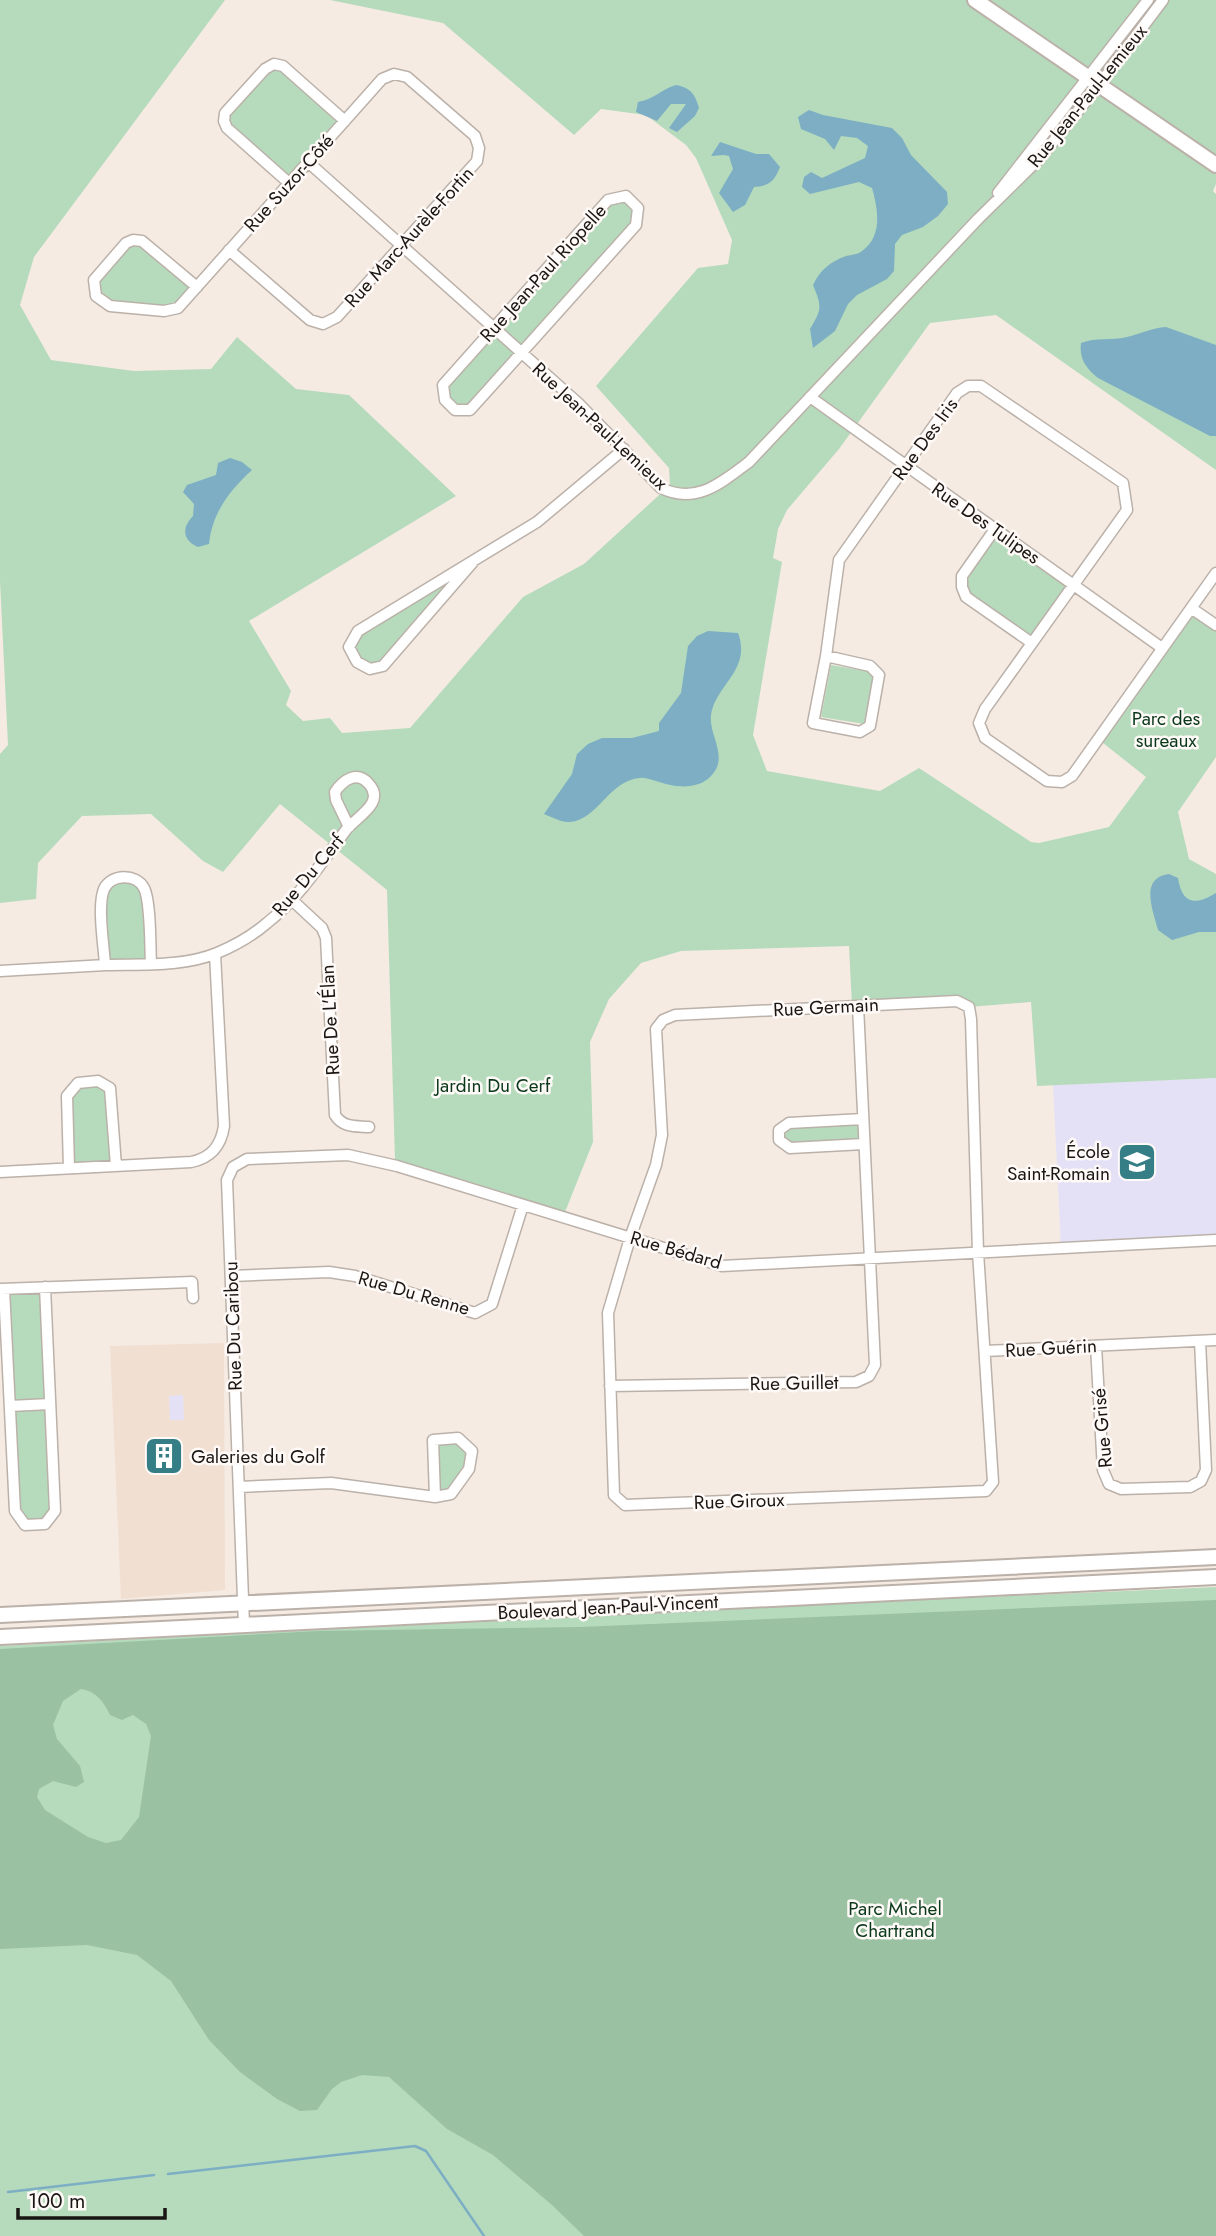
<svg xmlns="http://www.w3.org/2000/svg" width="1216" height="2236" font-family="Jost,sans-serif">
<rect width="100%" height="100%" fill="#f6ebe3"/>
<path fill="#f1dfd2" d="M224,1343L225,1590L121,1599L110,1346Z"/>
<path fill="#e4e1f7" d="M1216,1078V1240L1061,1248L1053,1085Z
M183,1395L184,1420H170L169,1396Z"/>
<path fill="#b5dbbc" d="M0,0H225L34,257L20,305L51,360L134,371L211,369L237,337L296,389L349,395L456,496L249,621L291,691L286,705L303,721L330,718L342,733L410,728L523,597L584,564L670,485L669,468L596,386L698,268L728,264L732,240L696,158L686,145L646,115L601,109L574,135L443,23L330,0H1216V184L1213,191L1216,194V470L996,315L930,323L839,449L787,510L778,529L773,558L782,562L753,735L767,771L880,791L919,768L1031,842L1039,843L1109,827L1146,777L1098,739L1191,608L1216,625V757L1178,812L1189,859L1216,874V1078L1037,1086L1031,1002L969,1007L957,1001L852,1006L849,946L681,951L641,963L609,999L590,1042L593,1142L565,1212L395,1161L387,890L280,804L223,872L203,861L151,814L82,816L38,863L36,899L0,903V754L8,745L0,581Z
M274,64L345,121L289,183L227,128L225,113Z
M626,196L638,208L636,225L470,410H455L443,385L608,200Z
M133,240L197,287L178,308L110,306L96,296L94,280Z
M995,529L1073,585L1032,643L966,597L962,576Z
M473,562L383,666L370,669L349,647L358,631Z
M831,665L866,671L874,676L864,724L821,717Z
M115,878L143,885L151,964L105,965V886Z
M78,1083L110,1088L116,1166L69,1168L67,1096Z
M863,1119L864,1144L790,1148L779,1140L789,1123Z
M45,1287L55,1511L45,1524L25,1525L15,1511L4,1289Z
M458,1438L472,1451L469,1469L451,1494L435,1497L433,1440Z
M1216,1587V2236H0V1646L473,1622L481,1619Z"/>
<path fill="#9ac1a2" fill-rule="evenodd" d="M1216,1600V2236H584L552,2205L493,2155L447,2129L389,2077L362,2075L341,2082L332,2089L317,2110L300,2111L277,2099L240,2072L209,2040L171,1981L137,1955L87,1945L0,1949V1649L318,1631L580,1627ZM81,1689C96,1691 104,1702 110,1715L122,1720L133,1715L146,1724L151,1736L139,1817L121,1840L106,1843L88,1837L45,1810L37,1797L39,1789L53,1781L76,1787L84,1782L80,1766L57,1739L53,1725L63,1701Z"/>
<path fill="#7daec4" d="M676,85C691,88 695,94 699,108L695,116L677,132L669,128L686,104H671L657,121L636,112L638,102C653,100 662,89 676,85Z
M809,110L823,115L892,128L902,138L911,155L947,192L948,204L938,216L923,227L902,235L895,244L894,271L887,279L857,295L848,304L835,331L813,348L810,329C822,309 822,307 813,285C820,270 830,262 846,256C851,255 859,254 862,251C883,236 878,209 872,188L859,182L810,194L802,187L804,177L811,172L822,178L865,158L868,146L857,138L841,136L834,150L825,139L801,129L798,117Z
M720,142L756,154H769L780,167C774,182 769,186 754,187L745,205L733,212L719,193L733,169L729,156L724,155L711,156Z
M1166,327L1216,345V436H1210L1098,378C1086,368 1079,359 1081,343C1096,337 1111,341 1127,337C1140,334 1152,328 1166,327Z
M230,458L242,462L252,470C230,490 212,513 209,544L198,547C183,541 181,528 193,516L194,504L183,492L187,485L216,475L218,463Z
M708,631L738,633C751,668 720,682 712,710C705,732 731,756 711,776C697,791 673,787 656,781C651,780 645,777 640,778C609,780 598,820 570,822C562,823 552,817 544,814L572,774L577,754L588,744L602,738H632L659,731V723L681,693L688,646L697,636Z
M1169,874L1178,878C1182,904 1195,906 1216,893V932H1199L1172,940L1158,930C1153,910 1139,878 1169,874Z"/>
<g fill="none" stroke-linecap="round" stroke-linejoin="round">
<path stroke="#7daec4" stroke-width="2.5" d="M168,2174L415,2146L426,2151L484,2236
M8,2192L154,2175"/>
<g stroke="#bbb1a9" stroke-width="13">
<path id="street" d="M308,162L578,403L661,488C696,505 721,483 749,462L978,219L1040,158L1099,85L1163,0
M289,183L227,128L224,121L225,113L265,69L274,64L283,66L345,121
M998,193L1148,0
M626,196L638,208L636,225L470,410H455L445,400L443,385L608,200Z
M197,287L142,241L133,240L126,243L94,280L96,296L110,306L164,311L178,308L382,79L394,74L407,77L475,136L479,148L477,161L337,317L323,324L310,320L229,250
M810,397L1162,648
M995,529L962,576V587L966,597L1032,643
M473,562L383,666L370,669L357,662L349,647L358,631L537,522L624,449
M1191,608L1216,625
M826,656L870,666L879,675L870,726L860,732L813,723L826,656L839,560L957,393L968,386H981L1123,483L1127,510L985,709L979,723L985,738L1047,781L1062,782L1072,776L1216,573
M292,900L322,928L326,938L335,1115C343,1128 356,1126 369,1127
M105,965C104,946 97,906 104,889C111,874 136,873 144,888C151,902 150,946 151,964
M0,971C35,969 71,967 106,965C142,964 183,967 217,953C234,946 253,935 267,923C299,898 322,862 346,830C356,817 386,803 369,784C357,770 343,780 335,792L336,800L349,827
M957,1001L969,1007L971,1019L978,1252L993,1482L986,1491L625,1505L614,1495L608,1313L630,1238L656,1165L662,1135L656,1029L663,1020L675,1015Z
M863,1119L789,1123L779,1130V1140L790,1148L864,1144
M69,1168L67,1096L78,1083L98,1081L110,1088L116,1166
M0,1172L191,1162C211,1158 221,1146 224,1126L215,954
M231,1276L329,1272L355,1276L475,1313L492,1304L523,1205
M1,1289L192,1282L193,1298
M4,1289L15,1511L25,1525L45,1524L55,1511L45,1287
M1096,1346L1103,1470L1109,1484L1121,1489L1190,1487L1201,1481L1206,1470L1200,1341
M985,1351L1216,1340
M610,1386L856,1382L869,1376L875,1365L858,1006
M10,1406L50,1404
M239,1487L331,1483L435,1497L451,1494L469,1469L472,1451L458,1438L433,1440L435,1497
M244,1625L227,1180L233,1167L247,1159L348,1155L397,1166L722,1266L1216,1240"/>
</g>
<g stroke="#bbb1a9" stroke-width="18">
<path id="secondary" d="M975,0L1216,165
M0,1615L1216,1557
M0,1637L1216,1577"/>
</g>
<use href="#street" stroke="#fff" stroke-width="10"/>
<use href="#secondary" stroke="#fff" stroke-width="14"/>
</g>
<defs>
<g id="school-square" transform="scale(2.0125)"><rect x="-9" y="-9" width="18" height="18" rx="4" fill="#367e85" stroke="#fffaf7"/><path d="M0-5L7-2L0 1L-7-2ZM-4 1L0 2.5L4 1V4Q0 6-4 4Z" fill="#fff"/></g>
<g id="building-square" transform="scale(2.0125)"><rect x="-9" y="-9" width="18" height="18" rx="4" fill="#367e85" stroke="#fffaf7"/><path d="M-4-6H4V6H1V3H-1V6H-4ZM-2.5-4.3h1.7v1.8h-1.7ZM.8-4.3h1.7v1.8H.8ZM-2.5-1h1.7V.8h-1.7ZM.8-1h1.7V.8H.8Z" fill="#fff"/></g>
</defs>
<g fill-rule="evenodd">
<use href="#school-square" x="1137" y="1162"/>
<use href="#building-square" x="164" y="1456"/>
</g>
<g text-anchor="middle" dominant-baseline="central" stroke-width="5" stroke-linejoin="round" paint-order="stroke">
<g font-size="19" fill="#1a1614" stroke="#fffaf7">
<text transform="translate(1087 96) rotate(-51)">Rue Jean-Paul-Lemieux</text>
<text transform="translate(289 183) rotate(-48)">Rue Suzor-Côté</text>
<text transform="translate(409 237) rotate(-48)">Rue Marc-Aurèle-Fortin</text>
<text transform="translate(543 273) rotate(-48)">Rue Jean-Paul Riopelle</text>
<text transform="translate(600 426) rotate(43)">Rue Jean-Paul-Lemieux</text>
<text transform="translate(925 439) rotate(-54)">Rue Des Iris</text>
<text transform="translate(986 523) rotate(35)">Rue Des Tulipes</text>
<text transform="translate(308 875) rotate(-50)">Rue Du Cerf</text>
<text transform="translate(826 1007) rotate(-3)">Rue Germain</text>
<text transform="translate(330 1020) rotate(-93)">Rue De L'Élan</text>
<text transform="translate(676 1250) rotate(16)">Rue Bédard</text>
<text transform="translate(414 1293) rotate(16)">Rue Du Renne</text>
<text transform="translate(233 1326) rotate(-92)">Rue Du Caribou</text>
<text transform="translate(1051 1348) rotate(-3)">Rue Guérin</text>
<text transform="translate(794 1383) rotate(-1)">Rue Guillet</text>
<text transform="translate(1102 1428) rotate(-95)">Rue Grisé</text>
<text transform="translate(739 1501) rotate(-2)">Rue Giroux</text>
<text transform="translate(608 1607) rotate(-3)">Boulevard Jean-Paul-Vincent</text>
</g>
<g font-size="19" fill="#09381a" stroke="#fffaf7">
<text x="1166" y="718">Parc des<tspan x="1166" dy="22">sureaux</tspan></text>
<text x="493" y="1085">Jardin Du Cerf</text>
<text x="895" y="1908">Parc Michel<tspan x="895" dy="22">Chartrand</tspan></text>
</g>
<g font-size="19" fill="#1a1614" stroke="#fffaf7" text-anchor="end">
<text x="1110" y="1151">École<tspan x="1110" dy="22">Saint-Romain</tspan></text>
<text x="191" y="1456" text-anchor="start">Galeries du Golf</text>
</g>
</g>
<path d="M18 2208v10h147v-10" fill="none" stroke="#1a1614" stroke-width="3.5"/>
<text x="28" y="2208" font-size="21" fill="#1a1614" stroke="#fffaf7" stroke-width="5" paint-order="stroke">100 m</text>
</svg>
